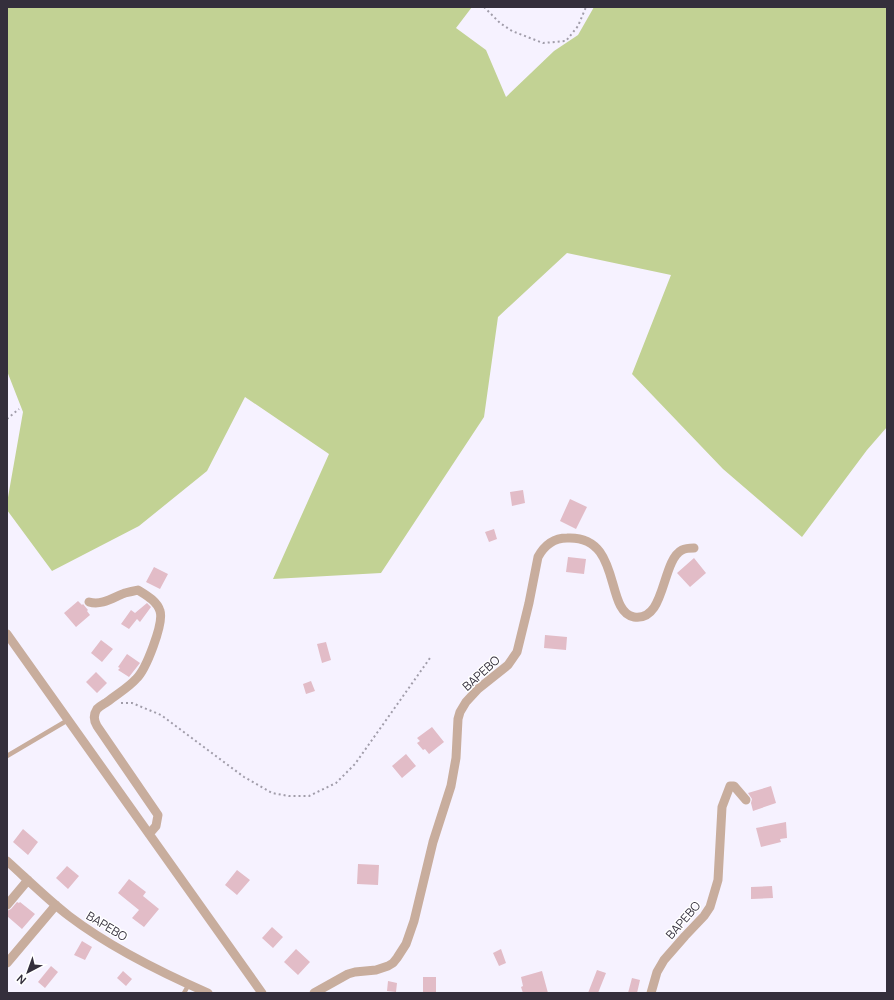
<svg xmlns="http://www.w3.org/2000/svg" width="894" height="1000" font-family="Manrope,sans-serif">
<rect width="100%" height="100%" fill="#f6f2ff"/>
<path fill="#c2d294" d="M7,7H472L456,28L486,50L506,97L554,51L578,35L594,7H887V427L867,450L802,537L723,469L632,374L671,275L567,253L498,317L484,417L381,573L273,579L329,454L245,397L207,471L139,526L52,571L7,510V503L23,412L7,371Z"/>
<path fill="#e2bcc7" d="M523,490L525,503L512,506L510,492Z
M570,499L587,507L576,529L560,521Z
M494,529L497,539L489,542L485,532Z
M568,557L586,559L584,574L566,572Z
M694,558L706,573L690,587L677,573Z
M154,567L168,574L160,589L146,582Z
M78,601L82,605L83,604L88,610L87,611L90,615L76,627L64,613Z
M147,603L151,607L140,622L137,619L129,629L121,624L131,610L135,613Z
M545,635L567,637L566,650L544,648Z
M101,640L113,649L102,662L91,653Z
M326,642L331,660L322,663L317,644Z
M127,654L140,663L129,677L118,670L120,668L118,667Z
M96,672L107,683L97,693L86,682Z
M311,681L315,691L306,694L303,684Z
M432,727L444,742L429,754L425,749L423,750L417,743L420,741L417,738Z
M406,754L416,766L402,778L392,766Z
M771,786L776,803L753,811L751,803L752,799L748,793Z
M786,822L787,838L780,839L781,842L761,847L756,828Z
M23,829L38,842L28,855L13,842Z
M358,864L379,865L378,885L357,884Z
M67,866L79,876L68,889L56,878Z
M237,870L250,880L237,895L225,885Z
M129,879L146,892L143,896L159,909L144,927L132,918L139,910L118,893Z
M772,886L773,898L751,899V887Z
M17,902L19,903L20,902L35,914L22,929L7,916V911L11,909Z
M272,927L283,937L273,948L262,938Z
M82,941L92,947L85,960L74,955Z
M296,949L310,962L298,975L284,962Z
M501,949L506,963L499,966L493,953Z
M51,966L58,972L45,988L38,982Z
M597,970L606,973L598,993H588Z
M123,971L132,979L126,986L117,978Z
M542,971L548,993H523L521,987L523,986L521,977Z
M423,977H436V993H423Z
M632,978L640,980L637,993H628Z
M388,981L397,983L396,992L387,991Z"/>
<g fill="none" stroke-linecap="round" stroke-linejoin="round">
<path stroke="#a19daa" stroke-width="2" stroke-dasharray="2 3" stroke-linecap="butt" d="M484,7L500,23L512,31L543,43L566,41L578,26L586,7
M7,419L19,409
M121,703H132L161,715L244,777L272,793L289,796H309L336,783L355,764L430,658"/>
<path stroke="#c8ad9d" stroke-width="4.5" d="M7,756L68,720
M184,993L189,984"/>
<path stroke="#c8ad9d" stroke-width="9" d="M89,602C102,606 114,597 125,593C129,592 134,591 138,590C146,595 157,601 160,611C164,623 146,670 136,679C128,688 117,694 107,702C104,704 100,706 97,709C93,715 94,721 97,726L158,815L156,826L149,834
M7,634L262,993
M7,861C27,879 47,899 69,916C111,948 160,972 208,993
M7,905L28,880
M7,963L56,905
M314,993L348,974L355,972L376,970L388,966L393,963L397,958L406,944L414,921L433,842L451,786L456,758L458,719L460,712L466,702L478,689L508,665L517,652L529,603L538,557C544,546 553,538 567,538C623,535 604,612 634,617C666,622 661,561 682,550C686,548 691,548 694,548
M651,993L657,972L664,960L685,936L704,916L710,907L718,880L722,807L730,786H734L746,800"/>
</g>
<g text-anchor="middle" dominant-baseline="central" stroke-width="3" stroke-linejoin="round" paint-order="stroke">
<g font-size="12" fill="#342f3c" stroke="#fff">
<text transform="translate(481 673) rotate(-42)">ВАРЕВО</text>
<text transform="translate(683 920) rotate(-49)">ВАРЕВО</text>
<text transform="translate(107 926) rotate(31)">ВАРЕВО</text>
</g>
</g>
<rect width="894" height="1000" fill="none" stroke="#342f3c" stroke-width="16"/>
<g transform="translate(28 972) rotate(221)" stroke="#ffffff" stroke-width="3" paint-order="stroke">
<path d="M0-3L7 15L0 10L-7 15Z" fill="#342f3c"/>
<text y="-6" font-size="11" font-weight="bold" text-anchor="middle" fill="#342f3c">N</text>
</g>
</svg>
